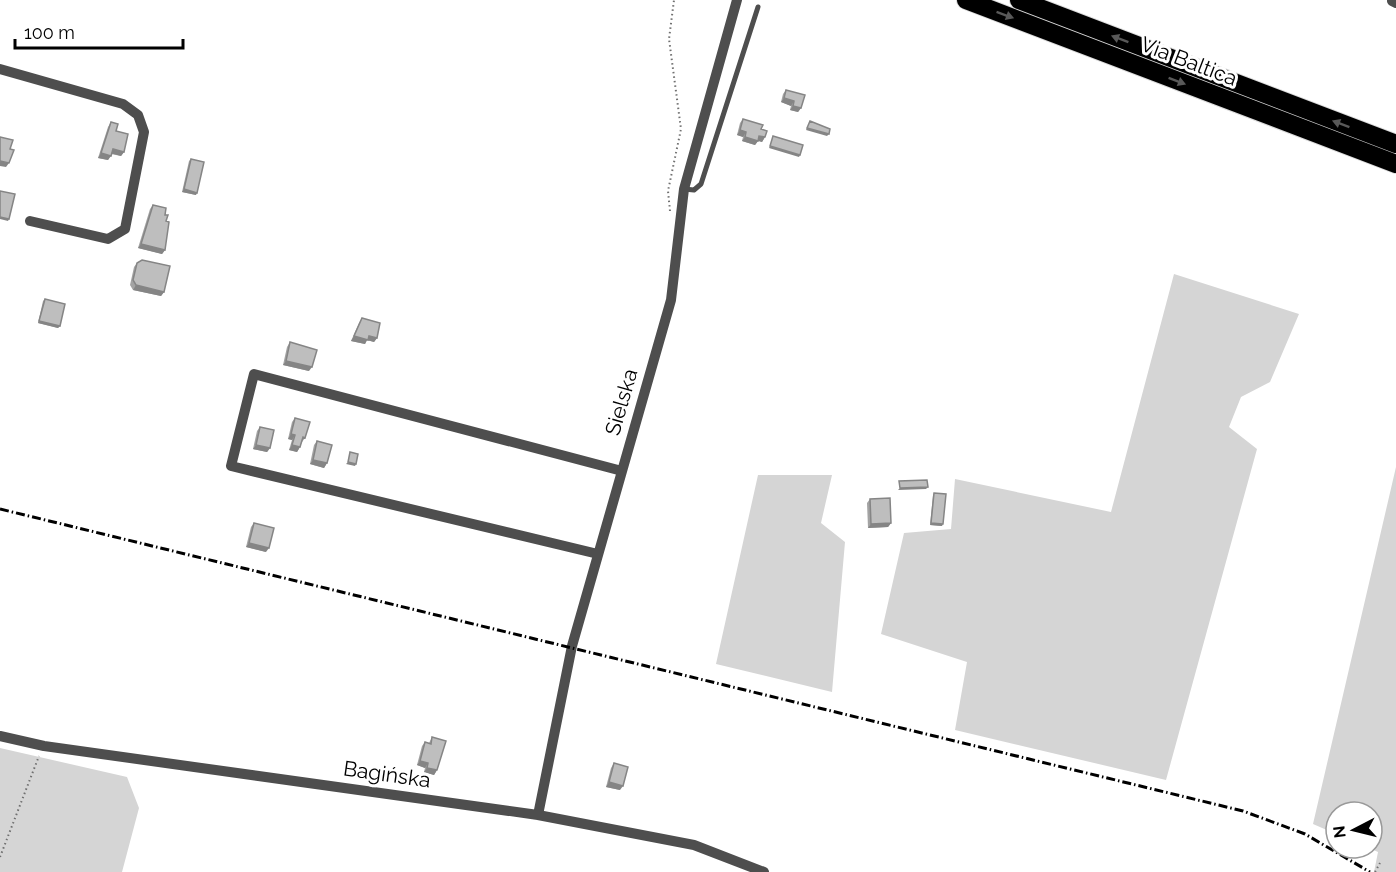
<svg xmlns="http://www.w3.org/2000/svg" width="1396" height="872" font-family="Raleway,sans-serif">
<rect width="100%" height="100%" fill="#fff"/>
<path fill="#d5d5d5" d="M1174,274L1299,314L1270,382L1241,397L1229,427L1257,449L1166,780L955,730L967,662L881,634L904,533L951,529L955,479L1111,512Z
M1396,467V872H1374L1378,852L1369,848H1372V812H1336V834L1313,824Z
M758,475H832L821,523L845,542L832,692L716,664Z
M0,748L127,777L139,808L122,872H0Z"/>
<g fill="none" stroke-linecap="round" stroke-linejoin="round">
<g stroke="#dbdbdb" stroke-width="20">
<path id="highway" d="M966,0L1396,164
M1019,0L1396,144"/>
</g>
<path stroke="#707070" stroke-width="2" stroke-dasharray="1.5 3" stroke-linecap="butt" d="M670,211L668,191L681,129L669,39L674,0
M0,857L39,756
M1375,872L1380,863"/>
<path stroke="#4e4e4e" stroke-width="5" d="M684,189L694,190L701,184L758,7"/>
<path stroke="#4e4e4e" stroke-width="10" d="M1392,1L1396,3
M0,69L123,104L138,115L144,132L125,229L108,239L30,221
M598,554L231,466L254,374L622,471
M0,736L44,746L538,815L694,845L764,872
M538,815L572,646L671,300L684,189L737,0"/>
<use href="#highway" stroke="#000" stroke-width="18"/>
<path stroke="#000" stroke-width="3" stroke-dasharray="9 3 1.5 3" stroke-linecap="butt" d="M0,509L1243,811L1305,834L1370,872"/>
</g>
<path fill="#a3a3a3" d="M786,90L801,108L798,112L790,110L791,106L781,102L783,94Z
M743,119L765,137L762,142L758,141L755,145L742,141L743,137L737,135L740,123Z
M111,122L116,131L124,152L121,156L111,154L108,160L98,158L108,127Z
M191,159L196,195L182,192L189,161Z
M153,205L165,215L166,221L165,250L162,254L138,248L150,209Z
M137,263L164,292L161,296L133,290L130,285L134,267Z
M45,299L60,326L58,328L38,323L43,301Z
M362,318L377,338L374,342L367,340L365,344L351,341L359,323Z
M290,342L309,371L283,365L287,347Z
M295,418L305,438L302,442H301L300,447L297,452L289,450L292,440L288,439L292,422Z
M260,427L270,448L267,452L253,449L257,431Z
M317,441L327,463L324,468L310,464L314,445Z
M934,493L942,526L930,525L933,495Z
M870,499L891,523L888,527L868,528L867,503Z
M254,523L266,552L246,547L251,527Z
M432,737L437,770L434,775L424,772L425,768L417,765L422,746L425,742L429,743Z
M614,763L620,790L606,787L611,768Z"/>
<path fill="#858585" d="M784,98L794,101L791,106L781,102Z
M793,106L801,108L798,112L790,110Z
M807,128L829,134L827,136L806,130Z
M740,130L746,132L743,137L737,135Z
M759,136L765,137L762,142L756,140Z
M745,137L758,141L755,145L742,141Z
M770,146L800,155L799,157L769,148Z
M113,149L124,152L121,156L110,153Z
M101,153L111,156L108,160L98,158Z
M0,161L9,163L6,167L0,166Z
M184,189L197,193L196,195L182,192Z
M0,217L9,219L8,221L0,219Z
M141,244L165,250L162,254L138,248Z
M136,285L164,292L161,296L133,290Z
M39,321L60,326L58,328L38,323Z
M354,336H369L377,338L374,342L367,340L365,344L351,341Z
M286,361L312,367L309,371L283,365Z
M291,434L295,435L292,440L288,439Z
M256,445L270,448L267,452L253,449Z
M292,445L300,447L297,452L289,450Z
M313,460L327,463L324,468L310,464Z
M348,462L356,464L355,466L346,464Z
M928,487L926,489L898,490L900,488Z
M891,523L888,527L868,528L871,524Z
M931,523L943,524L942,526L930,525Z
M249,543L269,548L266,552L246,547Z
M420,761L428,763L425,768L417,765Z
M427,768L437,770L434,775L424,772Z
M609,782L623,786L620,790L606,787Z"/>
<path fill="#bebebe" stroke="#858585" stroke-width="1.5" d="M786,90L805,95L801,108L793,106L794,101L784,98Z
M743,119L763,125L761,129L767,131L765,137L759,136L758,141L745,137L746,132L740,130Z
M810,121L830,129L829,134L807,128Z
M111,122L118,124L116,131L128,134L124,152L113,149L111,156L101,153Z
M773,136L803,145L800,155L770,146Z
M0,137L13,140L10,149L14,150L9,163L0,161Z
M191,159L204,162L197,193L184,189Z
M0,191L15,194L9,219L0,217Z
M153,205L166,208L165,215H168L166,221L169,222L165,250L141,244Z
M142,260L170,266L164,292L136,285L133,280L137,263Z
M45,299L65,304L60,326L39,321Z
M362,318L380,323L377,338L369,336L368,340L354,336Z
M290,342L317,350L312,367L286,361Z
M295,418L310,422L305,438L303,437L300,447L292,445L295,435L291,434Z
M260,427L274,430L270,448L256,445Z
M317,441L332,445L327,463L313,460Z
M350,452L358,454L356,464L348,462Z
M927,480L928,487L900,488L899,481Z
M934,493L946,494L943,524L931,523Z
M890,498L891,523L871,524L870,499Z
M254,523L274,528L269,548L249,543Z
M432,737L446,741L437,770L427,768L428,763L420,761L425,742L431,744Z
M614,763L628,767L623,786L609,782Z"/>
<defs><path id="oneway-solid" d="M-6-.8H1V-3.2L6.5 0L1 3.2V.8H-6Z" transform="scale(1.5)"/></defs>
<g fill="#595959">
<use href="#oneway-solid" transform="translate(1005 15) rotate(20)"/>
<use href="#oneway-solid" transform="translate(1120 39) rotate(-159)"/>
<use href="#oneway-solid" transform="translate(1177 81) rotate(21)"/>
<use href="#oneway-solid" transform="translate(1341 124) rotate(-159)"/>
</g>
<g text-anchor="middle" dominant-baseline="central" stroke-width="6" stroke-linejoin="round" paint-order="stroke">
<g font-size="21" fill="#000" stroke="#fff">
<text transform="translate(1189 61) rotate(21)">Via Baltica</text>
<text transform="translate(621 402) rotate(-74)">Sielska</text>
<text transform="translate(387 774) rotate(8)">Bagińska</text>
</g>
</g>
<g transform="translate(1354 830) rotate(263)"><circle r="28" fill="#ffffff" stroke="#999999" stroke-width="1.5"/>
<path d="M0-4.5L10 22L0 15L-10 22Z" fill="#000000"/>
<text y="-9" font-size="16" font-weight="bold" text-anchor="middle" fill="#000000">N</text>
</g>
<path d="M15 39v9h168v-9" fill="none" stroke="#000000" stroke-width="3"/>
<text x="24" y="39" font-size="18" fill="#000000" stroke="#ffffff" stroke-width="4.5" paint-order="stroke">100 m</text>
</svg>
